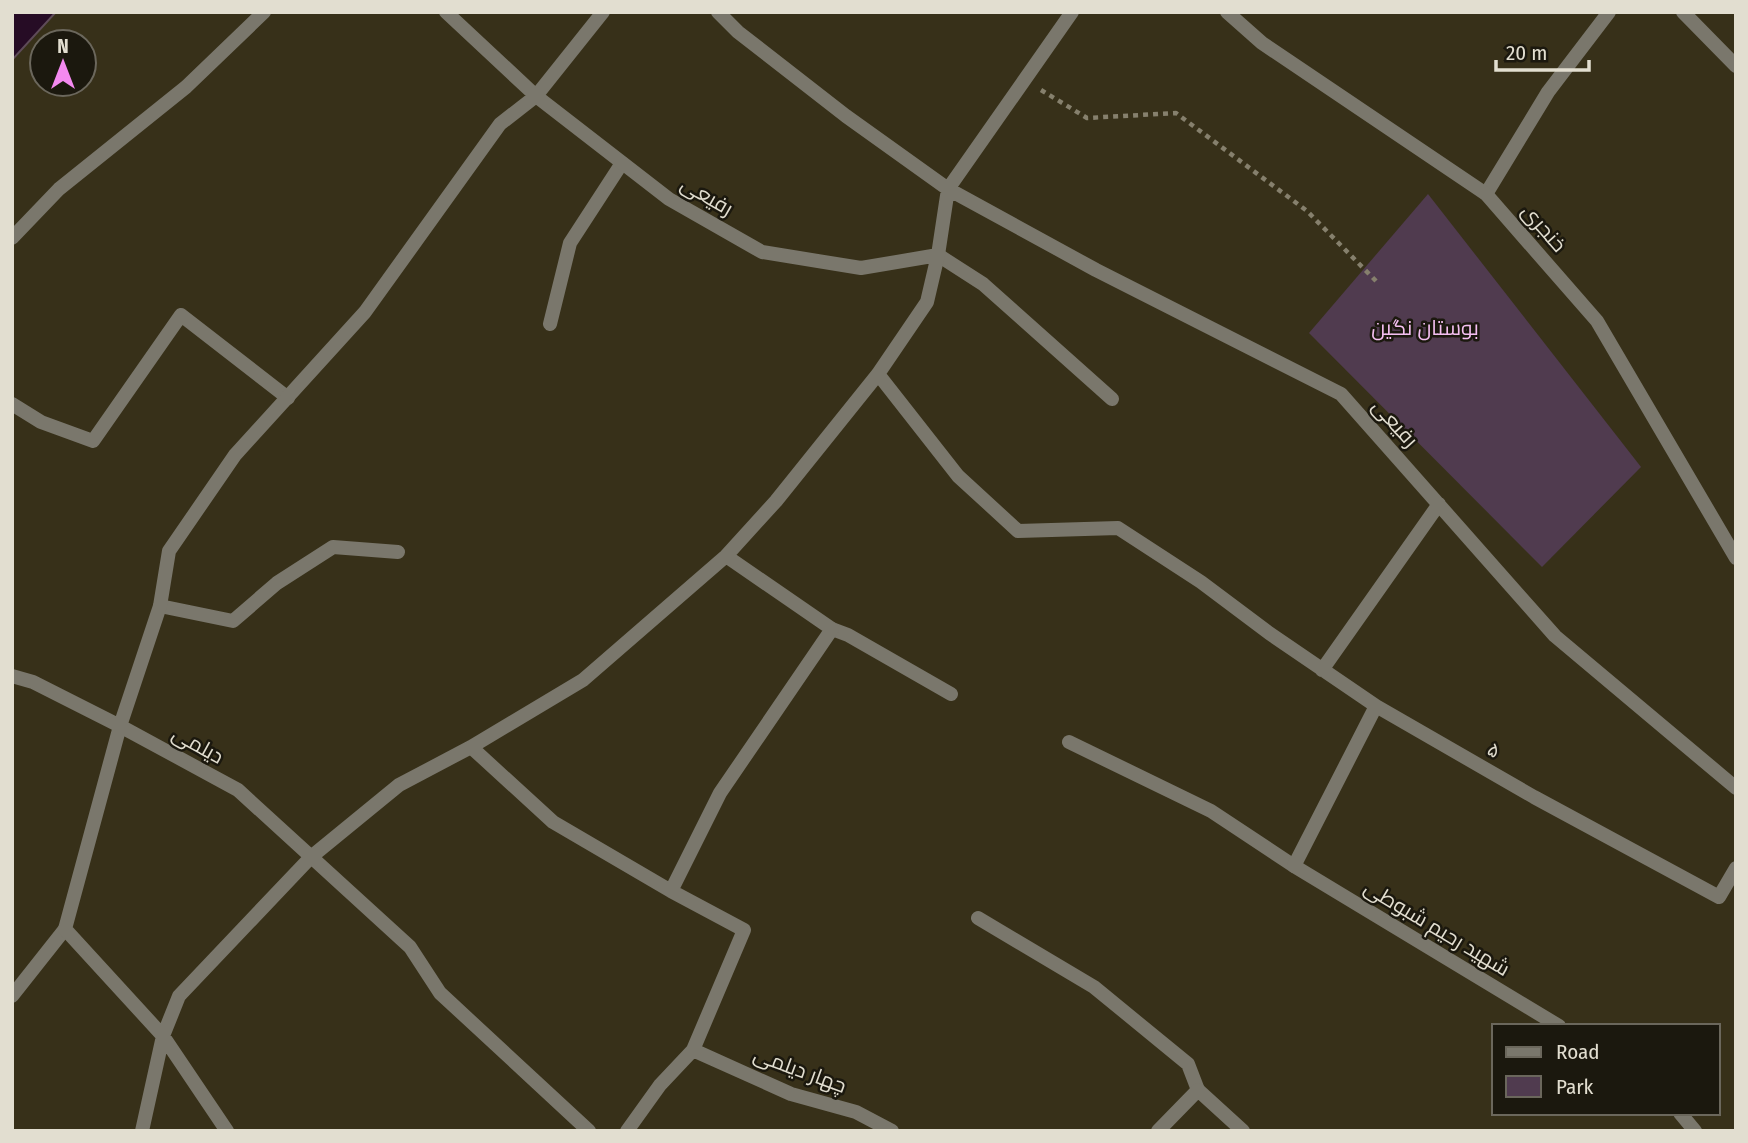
<svg xmlns="http://www.w3.org/2000/svg" width="1748" height="1143" font-family="'Fira Sans Condensed',Cairo,sans-serif">
<rect width="100%" height="100%" fill="#373019"/>
<path fill="#503b4f" d="M1428,194L1641,467L1542,567L1309,333Z"/>
<path fill="#260c25" stroke="#5e4b58" stroke-width="2" d="M12,12H56L12,60Z"/>
<g fill="none" stroke-linecap="round" stroke-linejoin="round">
<path stroke="#86806d" stroke-width="4.5" stroke-dasharray="5 5" stroke-linecap="butt" d="M1041,90L1087,118L1176,113L1307,211L1376,281"/>
<path stroke="#7a776c" stroke-width="14" d="M1683,12L1736,66
M1486,194L1548,92L1609,12
M12,238L59,189L186,87L264,12
M938,255L983,284L1112,399
M550,324L570,243L622,163
M12,404L41,422L93,441L181,315L288,398
M160,606L233,621L277,583L333,547L398,552
M832,629L848,635L951,694
M1069,742L1211,811L1294,866
M978,918L1094,987L1188,1064L1198,1090
M12,996L65,929"/>
<path stroke="#7a776c" stroke-width="14" d="M446,12L536,96L669,199L762,252L861,268L938,255L948,189L1072,12
M718,12L738,32L846,116L948,189L1096,270L1341,394L1555,636L1736,788
M1227,12L1262,43L1486,194L1597,321L1736,558
M878,374L958,476L1018,531L1118,528L1201,582L1269,633L1376,706
M1322,670L1439,504
M12,676L33,682L120,726L160,606L169,551L235,455L365,312L500,124L536,96L603,12
M471,747L553,822L671,891L720,793L832,629L726,556
M1559,1026L1294,866L1376,706L1534,797L1719,897L1736,868
M693,1050L791,1094L856,1112L892,1131
M1680,1113L1695,1131
M142,1131L163,1036L179,996L311,857L399,785L471,747L583,680L726,556L776,501L878,374L927,302L938,255
M227,1131L163,1036L65,929L120,726L238,790L410,947L440,993L589,1131
M627,1131L660,1085L693,1050L744,930L671,891
M1158,1131L1198,1090L1243,1131"/>
</g>
<g text-anchor="middle" dominant-baseline="central" stroke-width="5" stroke-linejoin="round" paint-order="stroke">
<g font-size="21" fill="#e2ded0" stroke="#1b180e">
<text transform="translate(707 196) rotate(30)">رفیعی</text>
<text transform="translate(1544 228) rotate(49)">خنجری</text>
<text transform="translate(1395 423) rotate(48)">رفیعی</text>
<text transform="translate(198 745) rotate(29)">دیلمی</text>
<text transform="translate(1494 750) rotate(30)">۵</text>
<text transform="translate(1437 928) rotate(31)">شهید رحیم شبوطی</text>
<text transform="translate(800 1070) rotate(20)">چهار دیلمی</text>
</g>
<g font-size="21" fill="#f3bef0" stroke="#1b180e">
<text x="1425" y="328">بوستان نگین</text>
</g>
</g>
<rect width="1748" height="1143" fill="none" stroke="#e2ded0" stroke-width="28"/>
<rect x="1492" y="1024" width="228" height="91" fill="#1b180e" stroke="#6b675c" stroke-width="2"/>
<rect x="1506" y="1047" width="35" height="10" fill="#7a776c" stroke="#6b675c" stroke-width="2"/>
<text x="1556" y="1059" font-size="21" fill="#e2ded0">Road</text>
<rect x="1506" y="1076" width="35" height="21" fill="#503b4f" stroke="#6b675c" stroke-width="2"/>
<text x="1556" y="1094" font-size="21" fill="#e2ded0">Park</text>
<g transform="translate(63 63)"><circle r="33" fill="#1b180e" stroke="#6b675c" stroke-width="2"/>
<path d="M0-5L12 26L0 18L-12 26Z" fill="#f489f0"/>
<text y="-10" font-size="19" font-weight="bold" text-anchor="middle" fill="#e2ded0">N</text>
</g>
<path d="M1496 60v10h93v-10" fill="none" stroke="#e2ded0" stroke-width="3.5"/>
<text x="1506" y="60" font-size="21" fill="#e2ded0" stroke="#1b180e" stroke-width="5" paint-order="stroke">20 m</text>
</svg>
